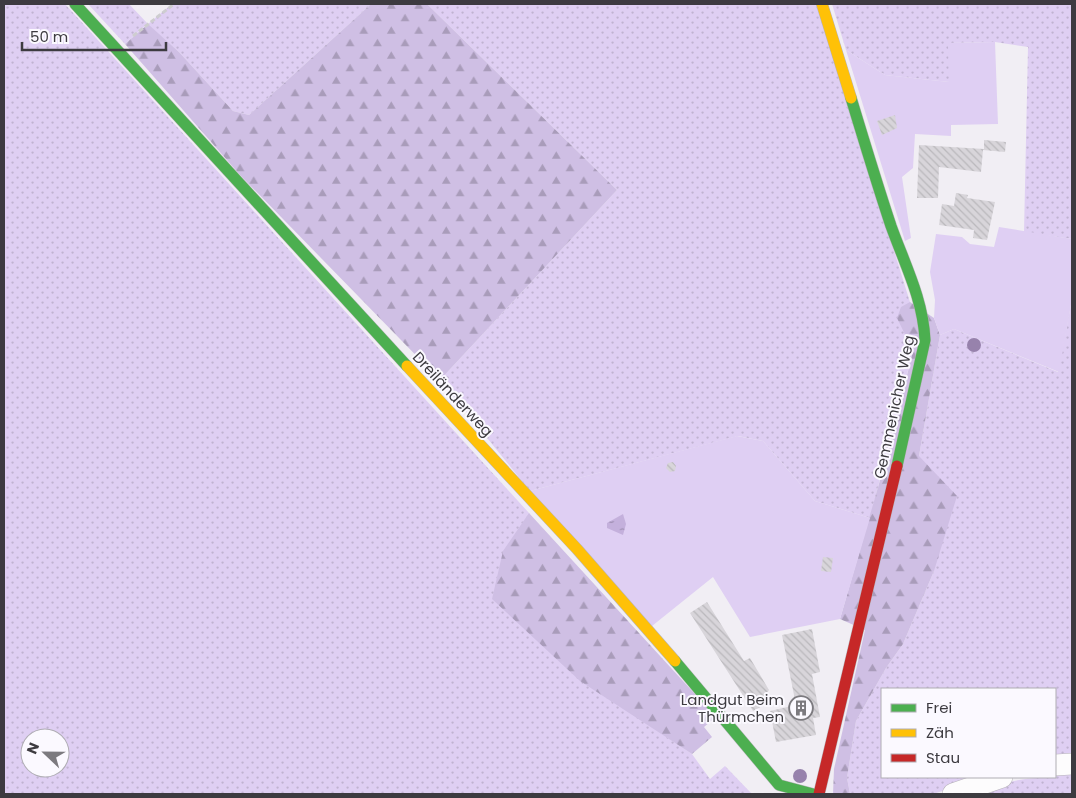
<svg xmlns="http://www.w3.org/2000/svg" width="1076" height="798" font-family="Poppins,sans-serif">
<defs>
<pattern id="grass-dots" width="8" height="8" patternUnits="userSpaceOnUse" patternTransform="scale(1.25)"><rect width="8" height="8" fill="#dfcff3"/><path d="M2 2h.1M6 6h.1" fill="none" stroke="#c0b3d1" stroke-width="1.8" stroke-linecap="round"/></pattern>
<pattern id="forest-firs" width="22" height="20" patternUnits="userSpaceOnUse" patternTransform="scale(1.25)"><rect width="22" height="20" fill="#cfbfe4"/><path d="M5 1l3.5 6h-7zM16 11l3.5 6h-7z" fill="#a99cba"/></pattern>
<pattern id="water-ripples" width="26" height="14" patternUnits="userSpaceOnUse" patternTransform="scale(1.25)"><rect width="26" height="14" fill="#c4b0dc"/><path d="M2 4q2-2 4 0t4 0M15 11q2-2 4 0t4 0" fill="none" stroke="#a090b4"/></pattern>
<pattern id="building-back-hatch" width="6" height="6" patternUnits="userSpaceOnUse" patternTransform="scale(1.25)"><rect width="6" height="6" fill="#d8d5da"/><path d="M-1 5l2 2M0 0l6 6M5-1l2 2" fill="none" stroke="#bab8bc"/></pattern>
</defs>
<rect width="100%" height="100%" fill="#f1eef4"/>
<path fill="url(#grass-dots)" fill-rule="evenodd" d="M4,4H65L529,513L637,717L692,754L710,779L725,766L752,794H4ZM30,738H60V768H30Z
M88,4H129L148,24L172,4H371L249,115L233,111L179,52L147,24L125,44Z
M427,4H817L910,302L913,351L870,518L815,501L763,441L738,436L530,491L440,380L617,190Z
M832,4H1072V239L1024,232L1028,47L995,42L949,43V82L885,75L846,50Z
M1072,299V759L1055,761V689H882V777H986L933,794H850L847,778L856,721L886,668L903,644L934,571L919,456L940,335L954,329L1058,372Z
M1072,770V794H971C999,783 1024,777 1055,777V771Z"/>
<path fill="url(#forest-firs)" d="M371,4H427L617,190L440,380L241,176L125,44L148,24L179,52L233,111L249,115Z
M910,302L934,318L940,335L919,456L957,496L934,571L903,644L886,668L856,721L847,778L850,794H833L834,769L865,630L840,619L887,456L913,351L897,318L901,307Z
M529,513L716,717L704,727L712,737L692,754L580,681L492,599L503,551Z"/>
<path fill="#dfcff3" d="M995,42L998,124L951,125V136L915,134L913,168L902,177L911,238L905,241L846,50L885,75L949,82L948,43Z
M999,227L1072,239V299L1059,372L954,329L940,335L934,318L935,300L930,272L936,234L962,237L970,244L994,247Z
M737,436L763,441L815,501L870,518L840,619L750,637L713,577L652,626L530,491Z"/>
<path fill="url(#water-ripples)" d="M623,514L626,524L623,535L607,528V523Z"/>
<path fill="url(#building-back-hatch)" d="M895,115L897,128L882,135L877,121Z
M984,140L1006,142L1005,152L983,150L981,172L939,167L938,198H917L919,145L984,149Z
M956,193L968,195L967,198L995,202L987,240L973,238L974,230L939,225L942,204L954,206Z
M673,462L676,466L675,471L670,472L666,468L668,463Z
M823,557L833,558L831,572L821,571Z
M707,602L744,661L750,658L769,690L762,699L766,704L753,711L690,613Z
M812,629L820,672L812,674L820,717L813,718L816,735L776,742L770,711L796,705L782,635Z"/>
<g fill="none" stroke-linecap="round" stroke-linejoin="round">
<g stroke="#b8b5ba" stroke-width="22">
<path id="street" d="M1055,765L1072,764
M953,794L1002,777"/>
</g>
<g stroke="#b8b5ba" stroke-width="12">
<path id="fast" d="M75,4L407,366
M851,98C864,141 877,184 891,226C905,265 923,299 925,340L897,466
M675,661L779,785L813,794"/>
</g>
<g stroke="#b8b5ba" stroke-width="12">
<path id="slow" d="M822,4L851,98
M407,366L577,549L675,661"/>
</g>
<g stroke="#b8b5ba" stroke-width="12">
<path id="jam" d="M819,794L897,466"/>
</g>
<path stroke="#cecdd0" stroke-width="3" stroke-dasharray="5 2.5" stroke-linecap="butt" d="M133,36L174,4"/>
<use href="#street" stroke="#fdfcfd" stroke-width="21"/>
<use href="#fast" stroke="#4caf50" stroke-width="11"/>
<use href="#slow" stroke="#ffc107" stroke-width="11"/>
<use href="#jam" stroke="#c62828" stroke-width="11"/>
</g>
<g fill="#9782ac">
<circle cx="974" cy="345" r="7"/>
<circle cx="800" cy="776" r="7"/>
</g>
<defs>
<g id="building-ring" transform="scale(1.25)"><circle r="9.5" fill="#fbf9ff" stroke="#7c7a7f" stroke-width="1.5"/><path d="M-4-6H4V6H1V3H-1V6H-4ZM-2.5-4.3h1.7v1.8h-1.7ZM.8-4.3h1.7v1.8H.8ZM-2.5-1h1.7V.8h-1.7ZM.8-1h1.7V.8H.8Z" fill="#7c7a7f"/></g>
</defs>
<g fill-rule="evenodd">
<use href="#building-ring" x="801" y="708"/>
</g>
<g text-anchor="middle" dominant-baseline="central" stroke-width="4" stroke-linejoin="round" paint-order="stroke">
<g font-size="15" fill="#3d3b40" stroke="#fbf9ff">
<text transform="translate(453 394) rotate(47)">Dreiländerweg</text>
<text transform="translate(894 407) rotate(-78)">Gemmenicher Weg</text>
</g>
<g font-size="15" fill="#3d3b40" stroke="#fbf9ff" text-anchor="end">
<text x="784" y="699">Landgut Beim<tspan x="784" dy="17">Thürmchen</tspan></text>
</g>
</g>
<rect width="1076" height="798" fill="none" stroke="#3d3b40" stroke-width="10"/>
<rect x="881" y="688" width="175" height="90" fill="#fbf9ff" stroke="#afadb3"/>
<rect x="891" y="704" width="25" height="8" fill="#4caf50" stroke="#afadb3"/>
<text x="926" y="713" font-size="15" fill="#3d3b40">Frei</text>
<rect x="891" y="729" width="25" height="8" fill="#ffc107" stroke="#afadb3"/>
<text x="926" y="738" font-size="15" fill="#3d3b40">Zäh</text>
<rect x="891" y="754" width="25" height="8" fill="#c62828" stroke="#afadb3"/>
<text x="926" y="763" font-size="15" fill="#3d3b40">Stau</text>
<g transform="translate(45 753) rotate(292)"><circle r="24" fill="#fbf9ff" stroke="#afadb3"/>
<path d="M0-4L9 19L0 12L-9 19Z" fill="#7c7a7f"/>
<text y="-8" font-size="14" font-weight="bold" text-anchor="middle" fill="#3d3b40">N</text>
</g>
<path d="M22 42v8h144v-8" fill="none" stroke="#3d3b40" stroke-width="2.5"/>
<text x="30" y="42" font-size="15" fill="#3d3b40" stroke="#fbf9ff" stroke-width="4" paint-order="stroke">50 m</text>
</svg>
